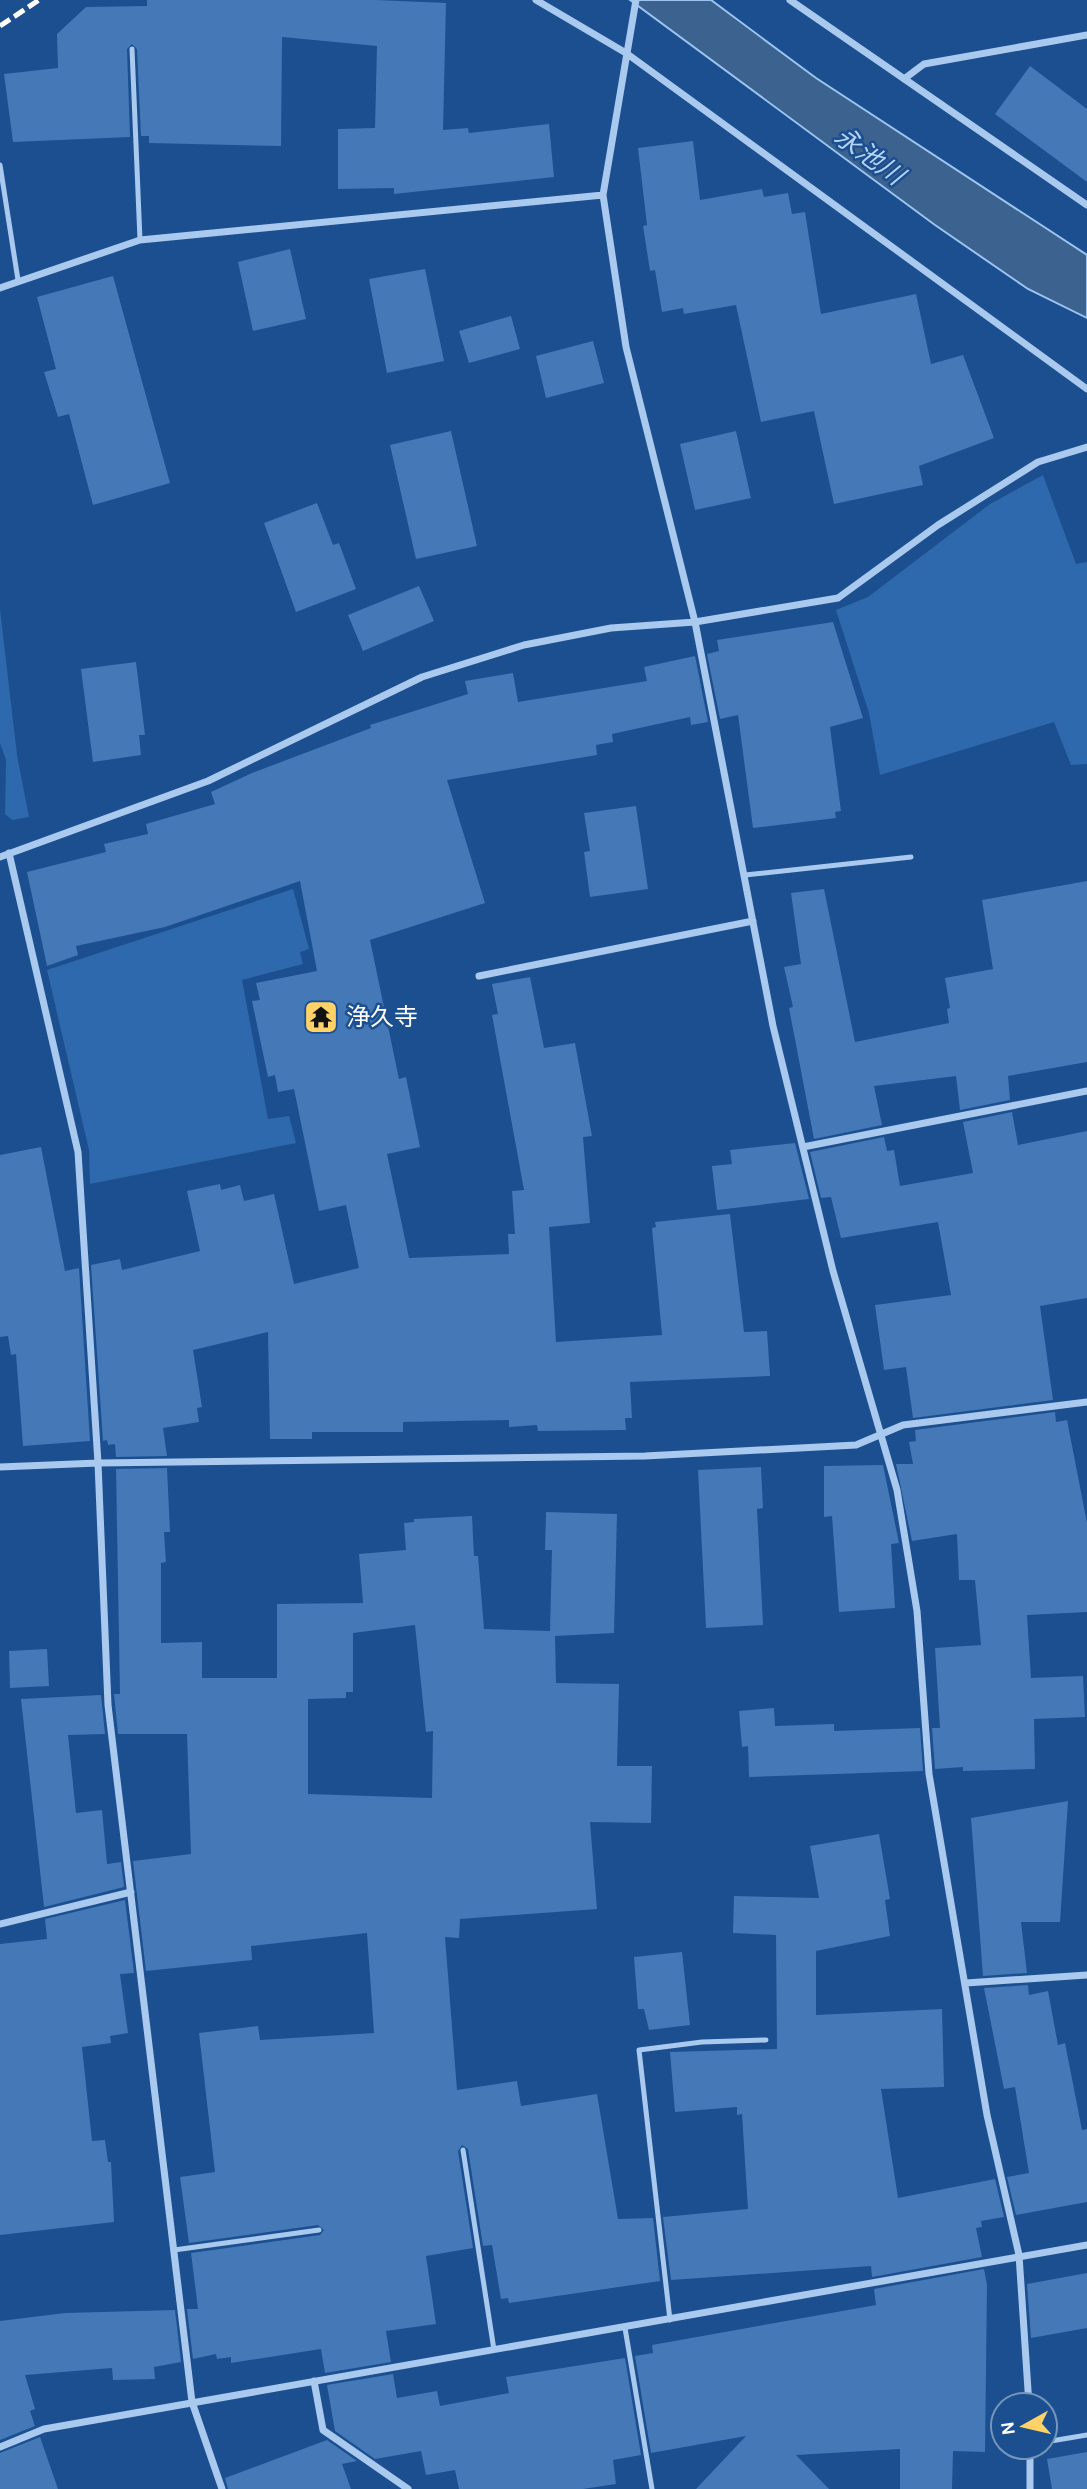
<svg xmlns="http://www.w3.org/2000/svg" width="1087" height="2489" font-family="Karla,'Noto Sans JP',sans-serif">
<rect width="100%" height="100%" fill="#1b4f8f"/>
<path fill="#2e69ad" d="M1043,475L1076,564L1087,562V764L1071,765L1054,722L880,775L869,713L836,610L868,597L990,504Z
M0,609L17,755L29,817L12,820L5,814L6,760L0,743Z
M293,889L309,949L300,952L303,964L242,980L268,1119L289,1116L296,1143L90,1184L89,1150L47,970Z"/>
<path fill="#3c6290" stroke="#9cc4f0" stroke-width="2" d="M630,0H711L816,78L1087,255V318L1028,289L935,225Z"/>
<path fill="#4478b7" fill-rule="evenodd" d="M147,0H376L446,3L443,130L468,128L469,133L549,124L554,177L394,194V188L338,189V129L375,128L377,46L282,37L281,146L149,143V136H141L137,49L132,44L127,49L130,137L13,142L4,74L58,68L57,34L86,7L147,6Z
M1030,66L1087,109V182L995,114Z
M693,141L700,200L762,189L764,197L788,193L792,214L805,212L821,314L916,294L931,364L963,355L994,438L919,466L923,485L834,504L814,411L761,422L736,305L684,314L683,308L662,312L655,270L650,271L643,226L647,225L638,148Z
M290,249L306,319L253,331L238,262Z
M425,269L444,361L387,373L369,279Z
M113,276L170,483L93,505L69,414L58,417L44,372L56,369L37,297Z
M511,316L520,349L469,363L459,331Z
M593,341L604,383L546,398L536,356Z
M451,431L477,546L416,559L390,445Z
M736,431L751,498L695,510L680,444Z
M317,503L333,545L339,543L356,589L296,612L264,523Z
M419,586L434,621L363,651L348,615Z
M833,622L863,718L830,727L841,811L835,812L836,818L753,828L738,715L720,719L707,654L719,651L717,640Z
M695,656L708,722L691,725L690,717L612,734L613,742L596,745L597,755L447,780L485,903L370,940L399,1079L406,1077L420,1147L387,1154L409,1258L509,1254L508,1234H515L512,1191L524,1190L492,1015L498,1014L492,984L530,977L544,1048L575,1043L592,1136L583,1137L590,1223L549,1227L556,1342L662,1335L652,1228L656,1227L655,1222L730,1214L744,1332L767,1331L770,1376L630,1382L632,1418H625L626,1430L538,1431L537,1425L509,1427V1420L403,1422V1432H312V1439H270L268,1332L193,1350L202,1407L197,1408L199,1422L163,1428L167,1456L116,1457L115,1444L108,1445L107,1440L103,1441L91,1265L120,1259L122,1270L200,1251L187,1191L220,1184L221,1190L240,1185L244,1201L274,1194L294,1284L359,1268L346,1205L319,1211L294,1089L278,1092L275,1075L268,1077L252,1001L260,1000L256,983L317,971L300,881L165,927L76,946L78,955L47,966L27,872L106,852L104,844L148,834L146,824L215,804L211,792L252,773L371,728L370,725L468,694L465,681L513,673L518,702L647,681L644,667Z
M136,662L145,735H139L141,755L93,762L81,669Z
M636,806L648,889L590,897L584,852L590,851L584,813Z
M1087,881V1062L1008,1076L1010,1100L960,1110L956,1076L874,1086L882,1125L814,1139L789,1008L793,1007L784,967L801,964L791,893L824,889L855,1042L949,1023L947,1009L950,1008L945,978L993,969L982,900Z
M1012,1112L1018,1145L1087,1131V1298L1040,1306L1053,1400L913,1418L906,1367L884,1370L875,1305L951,1295L938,1222L841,1238L831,1197L821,1198L810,1152L884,1137L887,1151L894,1150L900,1186L973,1173L963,1122Z
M795,1143L809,1199L717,1210L712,1166L732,1164L730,1150Z
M41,1147L65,1271L79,1268L90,1441L23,1446L16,1354L11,1355L8,1336L0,1337V1155Z
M1055,1412L1056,1422L1067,1420L1087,1523V1612L1027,1615L1031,1678L1083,1676L1085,1717L1034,1719L1035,1769L963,1771V1767L935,1769L932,1728H940L935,1648L981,1645L975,1580H959L957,1534L912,1541L896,1464H913L909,1442L916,1441L915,1430Z
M883,1465L899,1543L891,1544L895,1608L839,1612L832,1516L824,1517V1466Z
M761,1467L763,1508L757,1509L763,1625L706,1628L698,1470Z
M167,1468L170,1532H164L166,1562L161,1563V1643L202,1642V1678H277V1604L363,1603L359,1554L406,1550L404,1523L414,1522V1519L472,1516L474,1556H478L484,1629L550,1631L552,1550H545L546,1512L617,1514L614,1633L555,1636L556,1683L619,1684L617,1766H652L651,1823L590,1822L597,1909L460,1919L459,1938L445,1937L457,2090L517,2081L521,2106L597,2094L618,2219L653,2218L660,2281L509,2303L508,2298L501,2299L492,2245L483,2246L468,2149L462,2145L458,2151L473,2248L426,2256L436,2324L386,2331L391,2362L325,2373L321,2349L231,2363V2357L217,2359L216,2354L193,2359L187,2309H198L191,2253L320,2235L324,2230L318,2225L189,2243L180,2177L215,2172L199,2033L258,2026L260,2040L374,2033L367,1933L251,1946L252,1960L146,1971L133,1861L191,1854L187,1734H118L114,1694H120L116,1469ZM415,1625L426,1732L433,1731L432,1798L308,1794V1699L346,1698V1692H353V1633Z
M47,1649L49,1686L10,1688L9,1651Z
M101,1695L105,1734L68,1735L76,1813L102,1810L107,1864L121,1862L124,1887L44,1907L21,1699Z
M774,1708L775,1726L834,1724V1731L920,1728L923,1771L749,1777L748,1746L742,1747L739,1711Z
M1068,1801L1060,1922H1021L1027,1973L983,1976L971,1818Z
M879,1834L890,1899L885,1900L890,1936L816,1951V2015L942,2009L944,2087L881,2089L898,2198L995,2179L1004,2217L981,2221L982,2227L976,2228L982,2257L872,2277L871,2266L671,2280L663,2217L748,2209L742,2114L737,2115V2107L675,2112L670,2052L777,2049L776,1935L733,1933L734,1896L819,1898L810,1846Z
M125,1900L134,1973L120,1974L128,2033L110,2036L111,2043L82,2047L92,2141L105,2140L108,2162H111L114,2222L0,2235V1944L47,1939L45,1919Z
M682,1952L690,2025L649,2030L644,2009H638L634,1957Z
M1028,1985L1029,1995L1048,1991L1058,2045L1065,2043L1082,2130L1087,2129V2202L1016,2215L1007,2177L1029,2173L1015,2087L1004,2089L984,1988Z
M984,2269L987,2285L985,2452L953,2451L952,2489H900V2449L796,2455L829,2489H696L746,2436L651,2453L635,2356L653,2353L652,2345L876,2305L874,2289Z
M1087,2273V2328L1031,2338L1027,2284Z
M175,2310L181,2362L154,2367L155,2379L113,2380L112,2368L25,2375L35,2409L30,2411L35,2426L0,2440V2321L65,2313Z
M625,2358L641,2455L613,2460L616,2484L583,2489H459L455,2470L426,2475L421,2451L375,2459L335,2431L327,2385L393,2374L397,2398L437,2391L440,2406L509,2393L506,2377Z
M40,2437L58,2489H0V2453Z
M327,2440L357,2461L342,2464L351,2489H228L225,2478Z
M1087,2452V2489H1052L1047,2459Z"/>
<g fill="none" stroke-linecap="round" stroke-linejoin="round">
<path stroke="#a9c9ee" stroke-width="5" d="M132,49L140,240
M0,165L18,280
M745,875L911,857
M463,2150L494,2350
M174,2250L319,2230
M670,2320L639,2050L702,2042L766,2040
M625,2328L652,2489
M1045,2442L1087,2435"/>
<path stroke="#a9c9ee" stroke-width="7" d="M536,0L626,53L1087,389
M636,0L603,195L626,347L695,622L773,1026L833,1271L897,1490L917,1611L929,1774L987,2115L1019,2255L1029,2405
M790,0L1087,205
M904,79L924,64L1087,35
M0,288L140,240L603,195
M9,853L78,1152L98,1463L108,1705L192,2402L222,2489
M0,857L208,781L422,677L524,645L611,628L695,622L838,598L938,525L1038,462L1087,447
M479,976L753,921
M803,1147L1087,1091
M0,1467L98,1463L645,1456L856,1445L903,1425L1087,1402
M0,1924L131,1892
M966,1983L1087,1975
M314,2381L323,2430L408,2489
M0,2447L44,2429L1087,2245
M1030,2447V2489"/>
<path stroke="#fff" stroke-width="5" stroke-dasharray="12 5" stroke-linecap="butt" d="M0,26L39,0"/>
</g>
<defs>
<g id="temple-square" transform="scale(1.75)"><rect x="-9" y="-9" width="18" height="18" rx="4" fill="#ffd166" stroke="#1b4f8f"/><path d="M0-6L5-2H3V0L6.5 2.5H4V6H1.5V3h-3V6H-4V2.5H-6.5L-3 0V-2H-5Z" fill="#111"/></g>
</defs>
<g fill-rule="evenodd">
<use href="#temple-square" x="321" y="1017"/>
</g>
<g text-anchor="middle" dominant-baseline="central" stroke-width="5" stroke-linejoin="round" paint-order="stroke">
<g font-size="24" fill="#fff" stroke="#1b4f8f" text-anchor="start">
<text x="346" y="1017">浄久寺</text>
</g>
<g font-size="26" font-style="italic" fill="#b5d3f5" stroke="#1b4f8f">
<text transform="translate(869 156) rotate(36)">永池川</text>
</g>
</g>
<g transform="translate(1024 2426) rotate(262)"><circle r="33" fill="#1b4f8f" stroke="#7695bc" stroke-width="2"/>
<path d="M0-5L12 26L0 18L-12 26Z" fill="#ffd166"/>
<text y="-10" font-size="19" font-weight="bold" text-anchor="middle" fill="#ffffff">N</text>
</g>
</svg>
